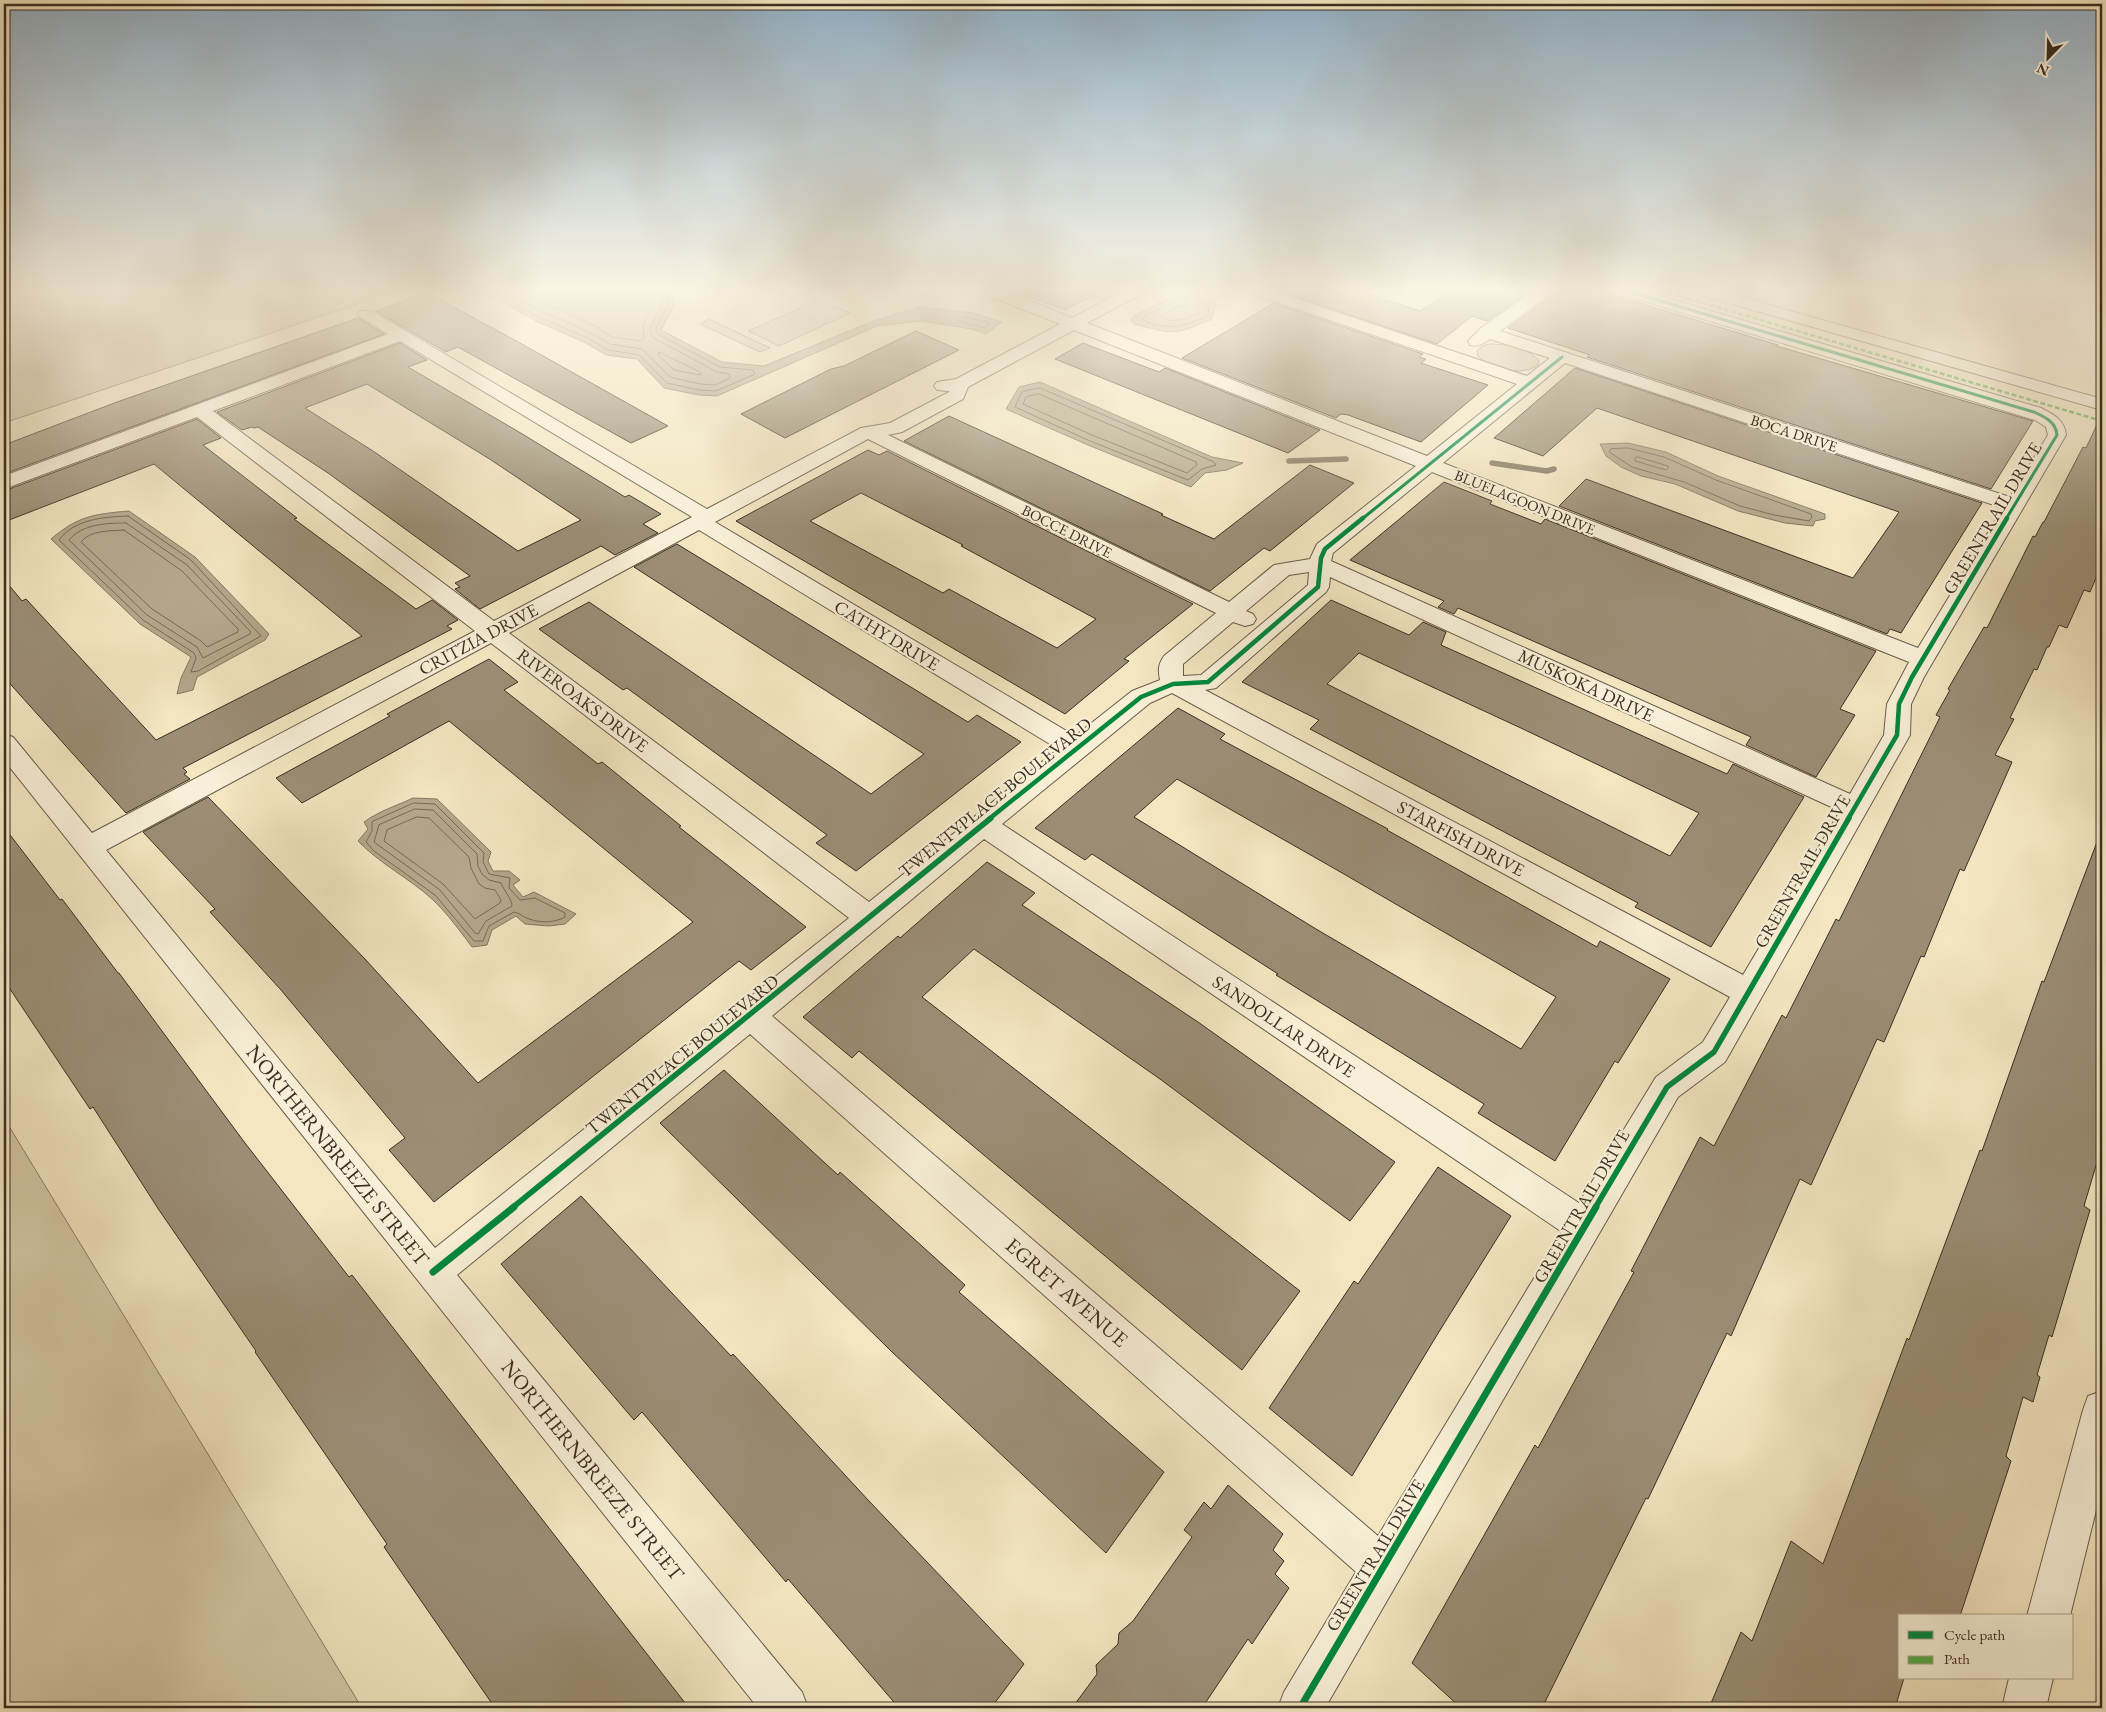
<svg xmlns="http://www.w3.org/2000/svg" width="2106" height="1712" font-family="'EB Garamond',serif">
<rect width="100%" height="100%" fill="#f3e6c1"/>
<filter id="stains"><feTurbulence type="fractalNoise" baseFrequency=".004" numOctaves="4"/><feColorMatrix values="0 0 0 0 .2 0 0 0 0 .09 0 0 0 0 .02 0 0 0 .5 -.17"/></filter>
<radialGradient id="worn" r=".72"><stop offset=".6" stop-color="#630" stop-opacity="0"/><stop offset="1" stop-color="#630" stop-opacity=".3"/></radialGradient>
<path fill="#d4c7a6" stroke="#887a64" d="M4,288H405L4,423Z
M819,300L850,313L779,346L748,331Z
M709,319L770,348L760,352L700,324Z
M1489,344C1506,344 1528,347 1539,361L1538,365C1523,377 1491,369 1478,356L1477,351L1481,347Z
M4,1118L362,1708H4Z"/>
<path fill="#b4a78b" stroke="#847761" d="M490,288H670L674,306L661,330L722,362L764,366L876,320L920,307L973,313L1002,322L986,334L972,329L921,321L877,326L717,396L699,395L664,388L637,359L606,355L586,343L536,321L487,294Z
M1197,294L1216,304L1212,319C1174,336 1173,334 1134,324L1131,320L1135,315L1174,296Z
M1040,382L1212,457L1243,463L1227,470L1205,473L1191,487L1088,445L1006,409L1019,387Z
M1628,443L1666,452L1718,476L1825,514V519L1815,521L1813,526L1785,523L1738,511L1675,484L1641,476L1621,467L1606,456L1600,444Z
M129,511L195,557L269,634L265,640L197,677L193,690L177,694L181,678L191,657L140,624L51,539C78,516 94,514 129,511Z
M413,798L437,799L491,852L488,861L493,871H509L520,880L513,885L523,897L534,892L576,914L565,924L549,926L525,924L516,916L492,930L487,945L472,947C460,931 447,913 432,899C409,878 380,864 358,841L368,829L364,822C379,811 396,806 413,798Z"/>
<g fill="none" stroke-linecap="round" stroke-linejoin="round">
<path stroke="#786a56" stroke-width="1" d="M494,288L495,293L538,317L588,338L608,350L639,355L667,383L699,390L716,391L755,374L753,370L720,367L658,334L656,328L668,305L665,288
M500,288L541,311L591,333L610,344L642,349L670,377L700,384L715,385L730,378L729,374L717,372L652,337L650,327L662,304L659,288
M514,288L595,326L612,337L641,341L644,338L643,325L654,303L651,288
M1196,299L1209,306L1208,315C1186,327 1166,331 1143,320L1144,317L1176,301Z
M1194,305L1200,308V312C1187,318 1176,324 1162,318L1163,315L1178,307Z
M959,316L987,322L988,326L985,328L958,321L956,318Z
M659,352L700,372L701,375L674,370L659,356Z
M1040,388L1214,462L1216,465L1202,469L1188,480L1090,441L1015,407L1022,392Z
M1039,394L1196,462L1197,465L1187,473L1092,435L1023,404L1026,397Z
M1628,448L1664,457L1716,480L1811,514L1812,517L1809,521L1774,515L1740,506L1684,482L1632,467L1609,452L1611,449Z
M1638,457L1668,466V468L1666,470L1635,461V458Z
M128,516L191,560L261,636L198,671L191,672L196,658L194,653L143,620L59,540C74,519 104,517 128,516Z
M126,523L187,565L250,631V634L203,658L197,647L147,615L69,540C82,524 107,523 126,523Z
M124,530L182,571L238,629V632L207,647L201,641L152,609L81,542C90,530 110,531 124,530Z
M414,803L435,804L484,853L483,862L489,874L510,878L509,888L520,900L535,898L565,913V917C555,923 540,923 529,919C523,917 520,913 514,912L489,926L483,941H474L435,895L374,851L366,842L372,831V822Z
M415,809L433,810L477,854L478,866L482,874L489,880L501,883C504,891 512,899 512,906L486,921L478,934L475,933L440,890L374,842L379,825Z
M417,817L429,818L469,857L471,868L479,884L485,888L495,890L501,900L500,903L475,919L443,884L384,841L387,830Z"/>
<path stroke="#847761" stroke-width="5.5" d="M1289,461L1346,459
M1492,463L1547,471L1554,469"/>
</g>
<path fill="#9b8e75" stroke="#3b2e22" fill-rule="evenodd" d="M1011,288H1107L1065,310L1011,290Z
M1299,288H1351L1420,311L1455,288H1535L1487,321L1472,316L1437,344L1288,294Z
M1558,288H1590L1778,345L1777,346L2033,421L1991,489L1587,357L1590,355L1508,328L1555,293Z
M426,292L520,343L668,426L631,443L458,347L446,352L376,311Z
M1274,303L1423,354L1419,357L1426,359L1421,363L1488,385L1421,442L1348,415L1341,414L1336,418L1182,358Z
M358,318L384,334L4,474V445L117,402Z
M916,331L959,350L785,438L741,414L831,369L844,366Z
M400,343L427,360L408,367L524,435L625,497L629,495L661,514L643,524L658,533L615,555L601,546L480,609L455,589L460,587L455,583L470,576L328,473L258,427L254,428L252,427L242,430L217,412ZM367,384L488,458L581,520L518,551L373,451L305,408Z
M1083,343L1159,372L1165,368L1320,430L1288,453L1055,359Z
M1575,368L1982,503L1901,633L1890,629L1887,634L1559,506L1586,479L1853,578L1899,512L1597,408L1543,456L1494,438Z
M2102,414V564L2090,592L2084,590L2067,628L2059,625L2049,647H2047L2037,670L2034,669L2010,718L2014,719L1995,755L2012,762L1964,871L1960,869L1924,957L1921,956L1884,1042L1877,1039L1811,1185L1800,1179L1731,1336L1727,1333L1648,1499L1646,1498L1542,1708H1461L1412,1663L1535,1445L1538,1448L1634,1272L1631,1271L1700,1137L1714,1146L1782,1015L1786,1018L1836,919L1839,921L1940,717L1936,715L1950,690L1948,689L1984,627L1987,628L2033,536L2035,537L2043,522H2044L2083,447L2086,448Z
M949,416L1163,514L1161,515L1214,539L1310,465L1354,483L1270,551L1264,548L1210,591L904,441Z
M197,419L221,438L203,445L297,518L294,519L416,609L432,600L458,620L447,626L452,629L183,768L187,772L184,774L190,779L126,813L4,677V579L22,601L26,599L156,740L362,636L154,464L4,522V491Z
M868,450L879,455L887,451L1193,604L1124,659L1129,661L1065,714L736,521ZM861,493L963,545L961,546L1096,619L1057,648L949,589L943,593L810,521Z
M1444,482L1492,501L1490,504L1541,524L1545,519L1876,651L1840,709L1855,715L1816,777L1746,745L1751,737L1458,608L1454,614L1438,607L1444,601L1350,560Z
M677,544L968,722L977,715L1021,742L856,871L816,843L827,835L627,688L623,690L539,629L589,602L871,794L924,754L634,567Z
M1331,600L1409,635L1423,622L1446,632L1441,645L1727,774L1733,764L1804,797L1711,947L1635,907L1638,903L1310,729L1319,720L1242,682ZM1359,653L1523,729L1699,813L1670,856L1327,684Z
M489,659L518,682L504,690L598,764L602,762L681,826L679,827L806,927L751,970L739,961L434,1202L389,1150L405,1138L281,990L210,912L215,909L143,832L208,797L365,959L478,1083L693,922L449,721L302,803L276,778L390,716L387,714Z
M1178,708L1225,734L1220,739L1388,829L1387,830L1597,947L1600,941L1670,979L1618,1063L1615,1061L1555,1161L1478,1113L1484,1104L1276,975L1278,974L1092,854L1085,860L1035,828ZM1177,779L1337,870L1556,997L1521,1049L1316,929L1134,817Z
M4,827L60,900L62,899L118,973H119L245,1143L349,1277L352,1275L689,1708H495L384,1547L387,1544L255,1352L256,1351L159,1210L93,1107L90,1109L4,980Z
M2100,834L2102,835V1165L2097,1162L2084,1206L2090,1210L2052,1337L2049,1335L2037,1375L2040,1377L2033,1402L2023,1397L2006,1456L2011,1461L1960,1616H1900V1678H1904L1895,1708H1709L1741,1632L1752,1641L1791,1541L1823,1564L1907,1338L1909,1340L1980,1150L1982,1151L2042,981L2044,982Z
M987,862L1035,893L1022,905L1198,1022L1395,1162L1350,1221L1160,1079L974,949L922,997L1300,1291L1242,1370L859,1051L852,1058L803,1017L898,936L900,938Z
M724,1070L838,1175L840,1172L965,1285L959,1292L1164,1472L1106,1553L891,1351L660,1123Z
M1438,1167L1511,1216L1437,1335L1352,1476L1269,1408L1354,1281L1358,1284Z
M581,1196L731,1356L733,1354L869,1501L1024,1664L991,1708H899L788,1579L786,1582L642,1412L634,1420L501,1264Z
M1228,1485L1283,1534L1273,1550L1284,1561L1275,1574L1289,1588L1252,1644L1248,1639L1202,1708H1072L1097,1674L1096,1665L1118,1644L1119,1633L1133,1621L1192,1537L1184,1530L1204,1502L1211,1509Z"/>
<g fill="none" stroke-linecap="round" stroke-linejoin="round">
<g stroke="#695c4a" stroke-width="2">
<path id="minor" d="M981,288H998L1072,318L1130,288H1149L1147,291L1087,323L1427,456L1517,384L1245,291L1243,288H1265L1527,376L1550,358L1490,339C1483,344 1479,347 1470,345L1468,341L1481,328L1538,288H1556L1554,291L1500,331L2010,497L2048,435L2046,427L2035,420L1611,291L1609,288H1633L2041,408C2053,414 2065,420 2066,435L1924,677L1911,704L1910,735L1725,1062L1678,1097L1325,1708H1278L1284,1692L1356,1572L750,1034L457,1275L802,1692L808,1708H758L4,760V734L13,737L92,833L475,631L197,417L4,489V476L388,334L360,317L358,314L360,311H372L707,509L861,428L890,423L949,392V391L937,390L934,386L937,382L956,379L1060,324L989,296ZM1074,330L1416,466L1317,544L1310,559L1274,565L1229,602L888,435L902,432L963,399L968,387ZM400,341L692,517L494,621L213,411ZM1565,363L2003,508L1918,648L1443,463ZM868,439L1216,613L1164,656C1158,664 1158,671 1160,680L1132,691L1075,736L715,522ZM1432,472L1909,662L1887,704L1884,735L1850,794L1331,561L1333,553ZM699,530L1058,749L869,902L509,633ZM1309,572L1308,585L1201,675L1183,676V664L1233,622L1245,626L1253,624L1256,619L1253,614L1246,611L1289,575ZM1330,577L1840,811L1743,975L1205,690L1216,688L1326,592L1329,587ZM491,643L849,918L435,1248L106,850ZM1172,693L1730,997L1703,1042L1656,1077L1579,1203L1002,824L1150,703ZM984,839L1562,1232L1378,1536L772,1016Z
M1685,288H1709L2102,399V410L1687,291Z
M2102,1391V1486L2070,1616H2027L2083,1410L2088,1396Z
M2009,1678H2053L2046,1708H2002Z"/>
</g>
<use href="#minor" fill="#f7efd7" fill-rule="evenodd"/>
<path stroke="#55ab43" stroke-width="2.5" stroke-dasharray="5 2.5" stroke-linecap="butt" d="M1652,288L2102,421"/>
<g stroke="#f7efd7" stroke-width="5">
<path id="cycleway-far3" d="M1617,288L2034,412C2045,417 2056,422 2057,435L2006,519
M1362,519L1562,357"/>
</g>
<g stroke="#f7efd7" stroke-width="7">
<path id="cycleway-far2" d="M989,819L1141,697L1173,684L1208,682L1318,587L1321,558L1325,549L1363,518
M1848,819L1897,735L1899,704L1912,677L2007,518"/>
</g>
<g stroke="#f7efd7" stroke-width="9">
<path id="cycleway-far1" d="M512,1208L991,818
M1595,1208L1667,1087L1714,1052L1849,818"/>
</g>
<g stroke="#f7efd7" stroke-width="10">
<path id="cycleway" d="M433,1272L514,1207
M1300,1708L1596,1207"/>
</g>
<use href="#cycleway-far3" stroke="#00873e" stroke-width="3"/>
<use href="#cycleway-far2" stroke="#00873e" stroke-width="4.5"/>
<use href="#cycleway-far1" stroke="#00873e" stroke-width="5.5"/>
<use href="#cycleway" stroke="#00873e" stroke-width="7"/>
</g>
<linearGradient id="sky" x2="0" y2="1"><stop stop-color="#93afc3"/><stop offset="0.55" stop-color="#faf4e3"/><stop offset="1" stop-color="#faf4e3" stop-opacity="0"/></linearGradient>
<rect width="2106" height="527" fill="url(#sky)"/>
<g text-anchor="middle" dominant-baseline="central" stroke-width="4.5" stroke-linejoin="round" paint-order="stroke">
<g font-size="15" fill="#3b2e22" stroke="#f7efd7">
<text transform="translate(1794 433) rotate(18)">BOCA DRIVE</text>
<text transform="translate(1525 502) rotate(22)">BLUELAGOON DRIVE</text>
<text transform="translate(1067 531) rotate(27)">BOCCE DRIVE</text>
</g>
<g font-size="18" fill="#3b2e22" stroke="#f7efd7">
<text transform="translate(1992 518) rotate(-59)">GREENTRAIL DRIVE</text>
<text transform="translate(887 635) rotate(31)">CATHY DRIVE</text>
<text transform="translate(478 639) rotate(-28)">CRITZIA DRIVE</text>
<text transform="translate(1586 685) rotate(25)">MUSKOKA DRIVE</text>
<text transform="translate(583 700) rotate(37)">RIVEROAKS DRIVE</text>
<text transform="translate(995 797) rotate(-39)">TWENTYPLACE BOULEVARD</text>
<text transform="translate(1461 838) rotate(28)">STARFISH DRIVE</text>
<text transform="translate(1802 871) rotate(-60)">GREENTRAIL DRIVE</text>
<text transform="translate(1284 1026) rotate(34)">SANDOLLAR DRIVE</text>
<text transform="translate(682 1054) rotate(-39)">TWENTYPLACE BOULEVARD</text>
<text transform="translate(1581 1206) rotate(-60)">GREENTRAIL DRIVE</text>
<text transform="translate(1375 1555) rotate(-59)">GREENTRAIL DRIVE</text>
</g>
<g font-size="21" fill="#3b2e22" stroke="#f7efd7">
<text transform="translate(338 1155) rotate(51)">NORTHERNBREEZE STREET</text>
<text transform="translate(1067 1292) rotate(41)">EGRET AVENUE</text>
<text transform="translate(593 1470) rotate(51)">NORTHERNBREEZE STREET</text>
</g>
</g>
<rect width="2106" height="1712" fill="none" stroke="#f3e6c1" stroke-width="20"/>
<rect x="5" y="5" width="2096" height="1702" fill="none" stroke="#3b2e22" stroke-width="2.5"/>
<rect x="10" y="10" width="2086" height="1692" fill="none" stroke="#3b2e22"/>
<rect x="1898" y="1614" width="175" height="65" fill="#f7efd7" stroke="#aca28f"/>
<rect x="1908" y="1631" width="25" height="8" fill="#00873e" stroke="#aca28f"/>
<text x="1944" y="1640" font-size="15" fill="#3b2e22">Cycle path</text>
<rect x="1908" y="1656" width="25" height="8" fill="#55ab43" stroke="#aca28f"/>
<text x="1944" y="1664" font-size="15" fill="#3b2e22">Path</text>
<g transform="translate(2048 58) rotate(203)" stroke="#f7efd7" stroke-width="4" paint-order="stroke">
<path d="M0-4L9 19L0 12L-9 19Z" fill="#3b2e22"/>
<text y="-8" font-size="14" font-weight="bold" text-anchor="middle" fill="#3b2e22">N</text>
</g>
<rect width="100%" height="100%" filter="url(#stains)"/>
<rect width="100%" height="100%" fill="url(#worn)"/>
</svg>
